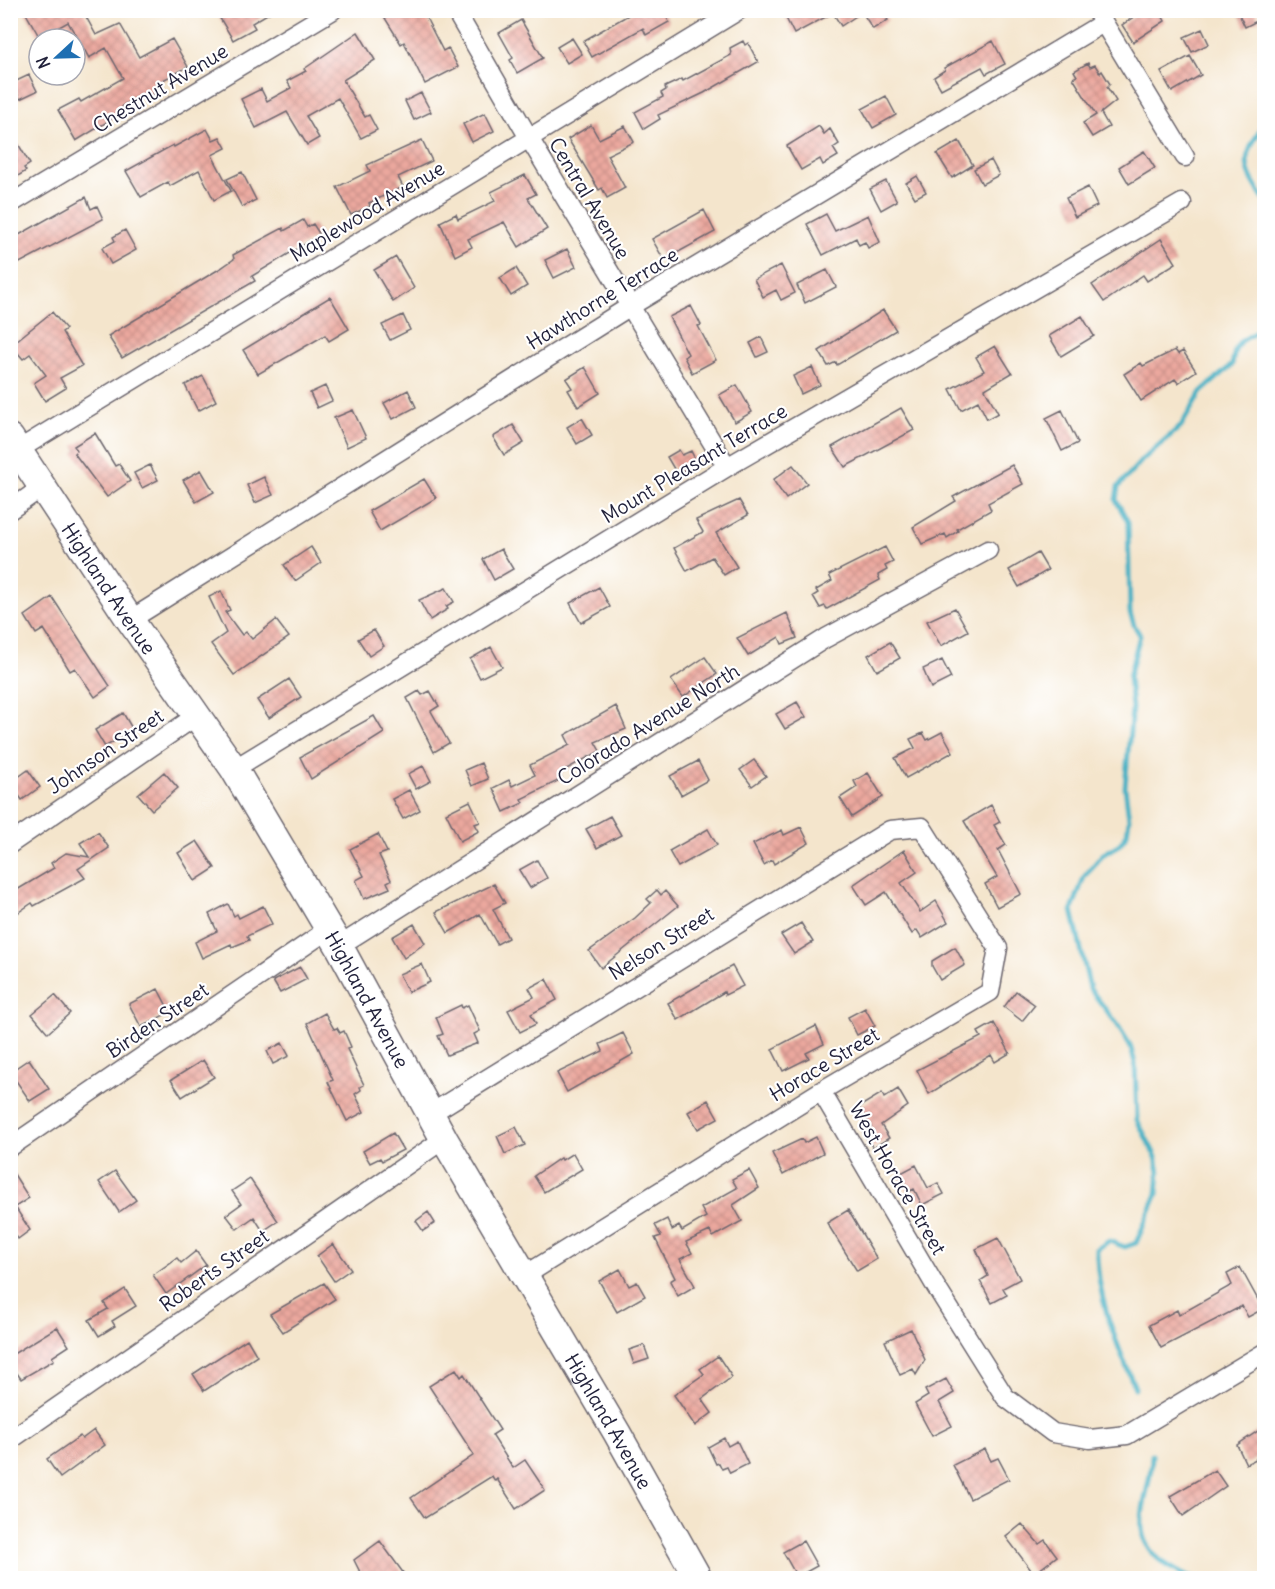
<svg xmlns="http://www.w3.org/2000/svg" width="1275" height="1589" font-family="Delius,sans-serif">
<defs>
<pattern id="building-cross-hatch" width="8" height="8" patternUnits="userSpaceOnUse" patternTransform="scale(1.5)"><rect width="8" height="8" fill="#eba89e"/><path d="M0 0l8 8M0 8l8-8" fill="none" stroke="#c99089"/></pattern>
</defs>
<rect width="100%" height="100%" fill="#fff"/>
<filter id="ink" filterUnits="userSpaceOnUse"><feTurbulence type="fractalNoise" baseFrequency=".0167" numOctaves="2"/><feDisplacementMap in="SourceGraphic" scale="12" xChannelSelector="R" yChannelSelector="G"/><feConvolveMatrix kernelMatrix="1 2 1 2 8 2 1 2 1" color-interpolation-filters="sRGB"/></filter>
<filter id="wash" filterUnits="userSpaceOnUse"><feTurbulence type="fractalNoise" baseFrequency=".008" numOctaves="4" result="noise"/><feDisplacementMap in="SourceGraphic" scale="24" xChannelSelector="R" yChannelSelector="G"/><feGaussianBlur stdDeviation="1.35" result="paint"/><feColorMatrix in="noise" values="0 0 0 0 0 0 0 0 0 0 0 0 0 0 0 0 0 1.4 0 .05"/><feComposite in="paint" operator="in"/></filter>
<g filter="url(#wash)">
<rect width="100%" height="100%" fill="#f4e5cc"/>
<g fill="none" stroke-linecap="round" stroke-linejoin="round">
<path stroke="#46b1c4" stroke-width="5" d="M1264,123C1243,159 1240,163 1264,199
M1261,329L1262,347L1264,352
M1135,1388C1117,1344 1096,1297 1097,1249L1109,1241L1125,1247L1136,1243L1157,1194L1159,1172L1156,1157L1137,1120L1135,1063L1130,1045L1117,1024L1090,989L1072,910L1084,877L1102,855L1120,844L1127,834L1129,819L1125,787L1132,708L1129,677L1140,635L1134,625L1130,613L1128,522L1116,500L1118,487L1143,459L1181,426L1201,392L1232,365L1235,350L1240,342L1264,327
M1152,1455C1152,1496 1121,1537 1167,1565C1175,1570 1183,1576 1192,1578"/>
</g>
<g id="blocks">
<path fill="url(#building-cross-hatch)" d="M24,10H88L84,13L96,35L120,24L139,57L172,39L188,67L157,83L151,100L146,92L122,106L125,111L76,141L58,110L79,99L81,102L123,78L106,48L89,58L68,22L40,38Z
M227,10H274L252,23L255,28L233,40L218,15Z
M380,10H422L443,51L448,48L458,67L425,84L404,42L401,44Z
M637,10H663L669,22L646,35L643,28L592,57L583,41Z
M796,10H865L841,26L833,13L794,34L785,16Z
M875,10H881L888,20L873,29L865,17Z
M1144,10H1159L1165,21L1133,42L1122,25Z
M1237,10H1255L1259,20L1245,27Z
M521,20L543,58L517,73L510,60L513,58L499,33Z
M1202,29L1209,44L1192,52L1184,37Z
M358,32L375,60L343,80L365,117L369,115L377,130L361,138L338,98L306,116L319,138L307,145L287,112L256,128L241,99L261,89L267,101L291,88L287,81L306,71L304,69Z
M572,38L582,54L567,63L557,47Z
M743,41L745,45L748,43L758,62L704,93L658,115L660,119L644,129L635,112L663,97L661,93L666,90L665,87L682,79L683,81L731,55L730,48Z
M993,41L1005,64L986,74L982,67L941,89L934,77L945,70L944,68Z
M1190,56L1201,75L1172,92L1161,72Z
M1088,63L1090,67L1095,65L1100,73L1102,71L1110,84L1107,87L1116,101L1101,113L1109,127L1092,137L1083,123L1096,115L1073,78L1077,76L1074,71Z
M29,75L37,91L20,99L12,83Z
M421,93L431,112L414,120L405,101Z
M886,96L896,115L873,128L862,109Z
M485,113L494,131L472,142L463,124Z
M591,125L599,139L625,126L634,142L607,155L625,188L607,198L602,188L599,190L568,139Z
M819,126L824,134L830,129L839,144L833,148L838,156L823,165L820,159L801,170L787,146Z
M207,129L213,140L220,137L226,148L212,155L231,191L214,200L199,170L170,186L168,182L141,197L126,171L173,145L174,147Z
M10,130L30,164L24,168L26,171L10,181Z
M422,140L432,161L398,177L403,187L369,203L370,206L351,215L337,187L370,171L367,165Z
M959,141L973,165L952,178L937,154Z
M1144,151L1155,168L1129,184L1119,167Z
M991,160L999,175L982,184L974,169Z
M242,172L256,200L242,207L227,179Z
M525,175L536,194L528,198L547,229L519,247L504,222L468,239L472,247L455,256L440,222L456,214L458,219L495,201L491,192Z
M917,176L926,192L915,198L906,183Z
M886,181L897,201L881,210L870,189Z
M1088,187L1097,206L1075,217L1066,198Z
M86,197L91,209L97,206L103,219L10,268V240Z
M704,210L715,232L664,260L652,239Z
M826,214L835,231L868,215L880,242L868,248L865,242L859,245L856,238L823,255L807,224Z
M303,220L307,227L313,224L320,235L252,276L255,281L122,358L108,336L221,268L234,259L233,255L283,228L284,231Z
M125,230L136,250L111,264L102,248L115,241L113,237Z
M1161,239L1176,263L1147,281L1143,275L1104,302L1092,285Z
M567,249L576,267L554,278L545,260Z
M396,257L414,288L393,302L374,270Z
M781,265L795,293L781,300L776,290L763,297L754,279Z
M516,268L527,286L511,296L500,278Z
M827,270L836,287L805,303L797,285Z
M330,297L349,329L329,341L325,335L258,374L243,350Z
M691,306L701,325L698,326L716,360L692,373L684,357L688,354L669,317Z
M883,310L896,330L837,365L836,362L828,366L819,351Z
M52,312L66,329L62,332L82,366L60,378L66,388L45,401L34,383L46,375L30,354L23,359L11,345Z
M403,315L410,330L390,340L382,325Z
M1082,316L1094,336L1061,356L1049,336Z
M761,337L768,352L757,357L750,343Z
M995,346L1012,373L985,389L998,413L987,419L978,401L961,410L950,389L984,371L976,357Z
M1175,350L1178,354L1183,351L1196,371L1178,383L1175,379L1141,401L1124,374L1141,363L1143,366Z
M585,367L600,393L578,407L568,390L572,388L566,379Z
M812,367L820,385L801,394L793,376Z
M203,376L216,401L198,411L185,385Z
M737,385L752,412L735,422L719,395Z
M325,386L332,401L317,408L310,393Z
M408,390L416,407L393,419L384,403Z
M901,408L914,430L845,467L832,447Z
M353,410L366,438L347,447L334,418Z
M1062,410L1078,443L1062,451L1046,418Z
M582,418L592,435L577,444L567,427Z
M513,425L524,443L504,455L493,437Z
M95,433L115,466L119,464L130,481L107,497L74,453L77,450L74,446Z
M679,450L682,455L691,451L697,463L677,474L667,457Z
M150,465L158,480L142,488L134,473Z
M793,465L807,483L786,499L773,480Z
M1012,465L1023,484L988,503L991,510L957,529L958,531L947,538L945,534L922,544L913,527L956,501L953,497Z
M201,470L214,492L196,502L183,480Z
M264,477L273,495L255,503L247,485Z
M424,479L436,498L380,531L369,511Z
M739,500L748,515L716,533L737,567L724,575L712,557L687,571L674,548L703,532L696,520Z
M311,547L321,563L295,581L284,565Z
M885,547L893,562L885,566L887,570L878,575L880,580L827,609L825,606L820,608L813,596L818,593L816,590L832,581L829,575Z
M501,549L513,569L494,580L483,559Z
M1038,553L1048,570L1019,587L1009,570Z
M599,587L610,607L581,623L570,603Z
M446,588L454,602L446,606L448,609L430,620L419,600Z
M221,591L230,610L225,612L242,635L246,632L252,639L276,620L289,637L234,675L211,644L226,633L209,597Z
M52,597L110,686L95,697L75,668L70,671L44,629L36,634L25,616Z
M955,608L968,631L941,646L927,621Z
M787,613L797,638L782,644L779,637L748,656L737,638Z
M374,630L384,646L369,656L358,639Z
M890,642L900,658L877,671L868,655Z
M491,647L502,667L480,678L470,659Z
M705,657L717,674L683,697L671,680Z
M942,660L951,678L931,688L923,669Z
M289,679L301,697L269,718L257,700Z
M419,691L422,695L430,691L439,706L431,711L449,743L434,752L407,698Z
M797,702L806,717L785,729L776,714Z
M616,706L626,729L595,742L600,751L559,773L562,779L521,799L523,803L504,812L493,788L509,780L512,786L535,775L530,765L570,745L565,735Z
M123,713L133,730L105,747L95,730Z
M374,716L384,733L311,779L300,757Z
M942,732L953,752L906,778L895,758L915,748L910,739L923,733L927,740Z
M754,760L766,776L752,786L740,770Z
M698,761L708,780L681,795L670,776Z
M481,763L488,779L472,786L465,770Z
M423,766L431,781L416,789L408,774Z
M28,770L40,787L22,800L10,783Z
M164,772L178,788L152,810L138,794Z
M868,773L883,797L852,817L840,798L857,787L854,781Z
M409,790L420,810L403,819L392,799Z
M470,801L480,822L475,824L479,831L460,841L446,813Z
M991,805L1000,822L994,825L1006,845L998,850L1021,894L997,907L985,884L997,877L964,821Z
M610,816L621,835L597,848L586,829Z
M801,827L809,843L774,864L772,860L764,865L753,844L782,830L784,835Z
M708,829L717,845L678,867L669,851Z
M98,832L109,848L78,869L85,878L34,906L32,903L10,918V894L54,868L51,863L66,853L89,857L80,843Z
M378,834L387,852L379,855L391,880L387,882L390,888L364,899L356,880L364,876L350,849Z
M197,841L215,868L195,881L178,853Z
M904,850L917,872L901,883L920,912L936,901L948,922L922,938L917,930L912,934L886,892L866,905L853,885Z
M537,860L547,878L530,888L519,870Z
M494,884L505,903L493,909L508,938L497,944L480,914L448,933L436,912Z
M657,890L661,895L665,891L678,906L601,968L589,951L635,918L651,903L647,899Z
M228,904L234,916L237,914L239,918L263,906L272,924L247,936L249,940L232,947L231,944L202,958L195,942L217,931L209,914Z
M801,923L813,942L794,954L781,935Z
M414,924L425,943L404,958L392,937Z
M955,947L965,965L940,980L932,966V961Z
M422,964L430,982L408,992L399,974Z
M732,966L743,986L725,995L724,992L678,1020L668,1003Z
M300,967L307,979L280,993L273,981Z
M546,979L557,1000L531,1014L536,1024L520,1032L508,1010L534,997L529,988Z
M158,989L170,1012L141,1027L129,1004Z
M1016,991L1035,1005L1022,1021L1004,1007Z
M55,995L70,1013L48,1033L32,1014Z
M461,1005L462,1008L468,1005L480,1031L474,1034L478,1043L447,1055L438,1036L443,1034L436,1017Z
M865,1008L875,1026L857,1035L848,1017Z
M325,1013L334,1029L337,1028L340,1033L344,1031L351,1047L347,1049L364,1085L360,1087L361,1090L355,1094L364,1112L347,1121L328,1082L333,1080L307,1023Z
M994,1023L1010,1053L995,1062L991,1055L929,1094L917,1070L981,1037L978,1032Z
M816,1026L824,1044L806,1053L809,1058L783,1071L772,1049Z
M623,1033L634,1054L567,1092L557,1073L603,1051L600,1044Z
M282,1043L289,1056L273,1064L267,1051Z
M29,1059L49,1089L30,1101L10,1072Z
M203,1060L214,1077L182,1097L171,1080Z
M898,1089L908,1106L881,1125L889,1138L873,1148L863,1132L871,1127L859,1107L882,1093L884,1098Z
M708,1100L718,1118L698,1129L688,1112Z
M516,1127L525,1145L505,1154L497,1136Z
M393,1133L403,1150L382,1161L380,1158L370,1163L363,1151Z
M816,1137L823,1153L783,1175L772,1153L802,1139L804,1143Z
M573,1153L582,1169L544,1192L534,1176L560,1158L562,1160Z
M916,1165L928,1188L938,1183L944,1194L922,1205L914,1189L908,1192L899,1174Z
M10,1168L29,1198L15,1207L30,1230L18,1239L10,1227Z
M749,1170L759,1188L733,1205L742,1221L713,1237L710,1231L686,1242L692,1253L680,1259L695,1286L678,1296L670,1281L675,1278L655,1238L661,1236L655,1225L667,1219L672,1230L679,1226L682,1231L706,1217L701,1208L737,1188L732,1179Z
M115,1171L136,1200L119,1212L99,1182Z
M250,1179L278,1221L263,1231L254,1217L237,1229L226,1215L241,1204L232,1191Z
M848,1210L877,1259L857,1271L827,1223Z
M428,1212L435,1223L423,1231L416,1221Z
M998,1238L1020,1279L1003,1288L1007,1295L992,1303L980,1281L988,1276L976,1249Z
M333,1244L351,1269L334,1281L317,1256Z
M196,1251L206,1265L166,1294L153,1275L177,1258L181,1263Z
M1240,1267L1263,1309L1248,1317L1242,1306L1161,1348L1149,1325L1177,1310L1179,1315L1232,1285L1227,1274Z
M620,1269L629,1286L637,1282L645,1296L617,1312L599,1281Z
M324,1283L335,1299L283,1332L270,1314Z
M125,1289L136,1306L112,1321L115,1326L99,1336L89,1320L108,1309L104,1303Z
M57,1327L69,1346L52,1357L54,1360L21,1379L10,1363V1356Z
M911,1329L925,1360L916,1375L913,1369L900,1375L885,1341Z
M247,1339L257,1356L204,1391L193,1374Z
M644,1345L649,1359L634,1364L629,1350Z
M718,1356L732,1377L702,1399L712,1413L695,1426L674,1395L704,1374L700,1369Z
M456,1369L461,1377L464,1374L500,1430L492,1435L513,1468L525,1460L545,1490L516,1509L497,1479L495,1481L492,1476L425,1518L411,1498L474,1455L429,1386Z
M946,1379L954,1393L939,1402L952,1426L932,1436L915,1404L928,1396L925,1390Z
M1264,1427V1455L1246,1464L1237,1445Z
M94,1430L105,1445L60,1478L47,1459L80,1436L82,1439Z
M724,1438L728,1446L737,1441L748,1464L730,1473L727,1467L722,1469L719,1463L716,1464L708,1447Z
M985,1449L991,1461L998,1458L1009,1479L970,1499L953,1465Z
M1215,1470L1226,1486L1183,1516L1170,1496Z
M1022,1524L1039,1544L1045,1540L1057,1556L1034,1574L1006,1537Z
M380,1541L407,1578H363L354,1560Z
M803,1541L817,1566L797,1577L783,1552Z"/>
</g>
</g>
<g filter="url(#ink)">
<use href="#blocks" fill-opacity="0" stroke="#6c666e" stroke-width="1.5"/>
<g fill="none" stroke-linecap="round" stroke-linejoin="round">
<g stroke="#6c666e" stroke-width="21">
<path id="street" d="M455,10L529,138L727,467
M1096,10L1185,157
M10,204L333,10
M18,450L739,10
M10,510L41,488
M130,620L629,307L1103,23
M234,769L727,467L1182,203
M10,844L196,716
M339,946L826,638L988,550
M821,1091L936,1287L1005,1397L1053,1433L1090,1439L1127,1435L1264,1353
M430,1114L890,830L922,827L998,948L990,992L821,1091L524,1276
M10,1147L329,929
M10,1440L444,1139"/>
</g>
<g stroke="#6c666e" stroke-width="30">
<g id="secondary">
<path id="s1" d="M10,438L130,620L234,769L339,946L444,1139L617,1433L698,1578"/>
</g>
</g>
<use href="#street" stroke="#fff" stroke-width="18"/>
<use href="#secondary" stroke="#fff" stroke-width="27"/>
</g>
</g>
<g text-anchor="middle" dominant-baseline="central" stroke-width="4.5" stroke-linejoin="round" paint-order="stroke">
<g font-size="20" fill="#22223b" stroke="#fff">
<text transform="translate(160 88) rotate(-31)">Chestnut Avenue</text>
<text transform="translate(590 198) rotate(59)">Central Avenue</text>
<text transform="translate(367 211) rotate(-31)">Maplewood Avenue</text>
<text transform="translate(602 298) rotate(-32)">Hawthorne Terrace</text>
<text transform="translate(694 463) rotate(-31)">Mount Pleasant Terrace</text>
<text stroke="none"><textPath href="#s1" startOffset="180">Highland Avenue</textPath></text>
<text transform="translate(648 724) rotate(-32)">Colorado Avenue North</text>
<text transform="translate(105 751) rotate(-34)">Johnson Street</text>
<text transform="translate(661 943) rotate(-32)">Nelson Street</text>
<text stroke="none"><textPath href="#s1" startOffset="666">Highland Avenue</textPath></text>
<text transform="translate(157 1020) rotate(-34)">Birden Street</text>
<text transform="translate(824 1064) rotate(-31)">Horace Street</text>
<text transform="translate(898 1178) rotate(60)">West Horace Street</text>
<text transform="translate(214 1270) rotate(-35)">Roberts Street</text>
<text stroke="none"><textPath href="#s1" startOffset="1152">Highland Avenue</textPath></text>
</g>
</g>
<rect width="1275" height="1589" fill="none" stroke="#fff" stroke-width="36"/>
<g transform="translate(57 57) rotate(248)"><circle r="28" fill="#ffffff" stroke="#a7a7b1" stroke-width="1.5"/>
<path d="M0-4.5L10 22L0 15L-10 22Z" fill="#1f6fb2"/>
<text y="-9" font-size="16" font-weight="bold" text-anchor="middle" fill="#22223b">N</text>
</g>
</svg>
